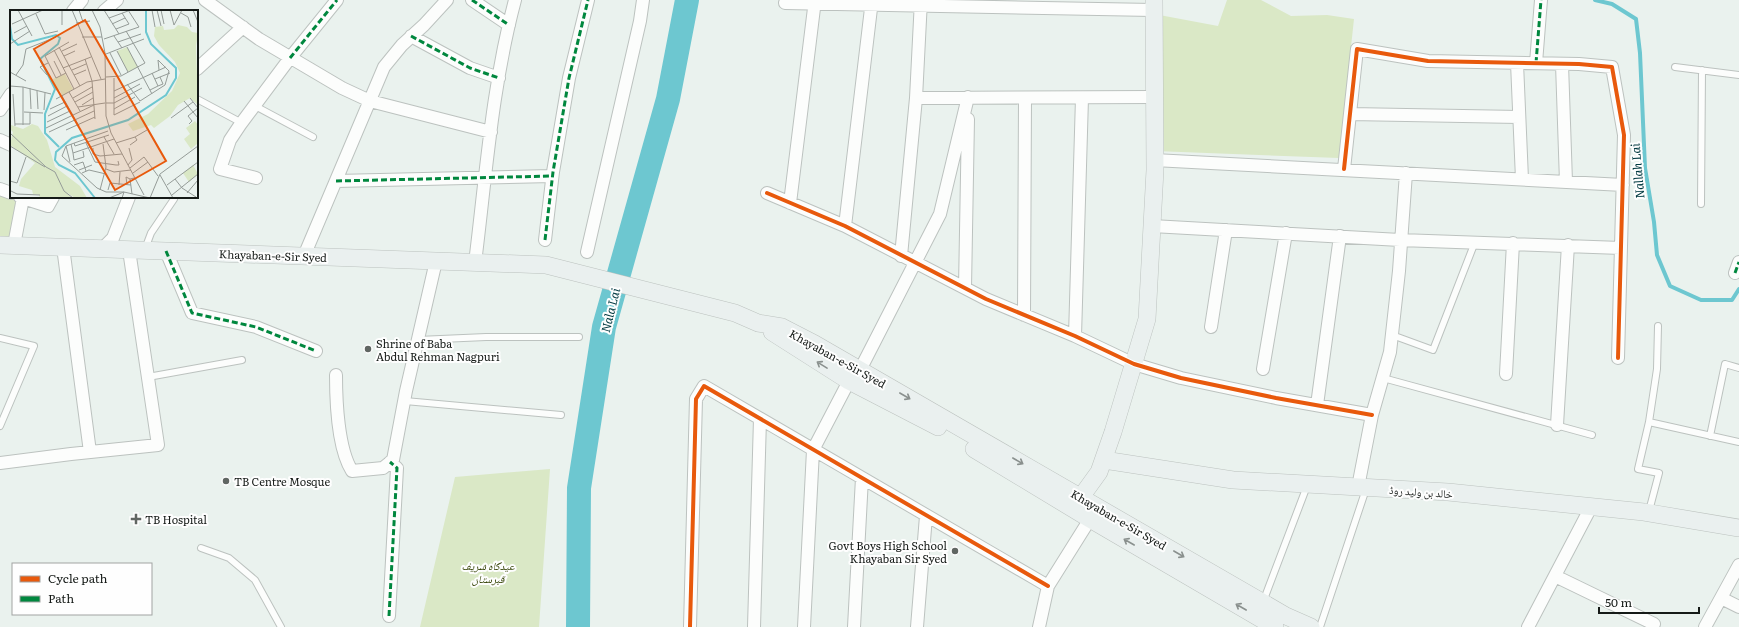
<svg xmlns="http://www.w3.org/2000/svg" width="1739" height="627" font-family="Literata,'Noto Naskh Arabic',serif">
<rect width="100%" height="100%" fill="#eaf2ee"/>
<path fill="#dae8c6" d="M1227,0H1261L1291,16L1327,15L1354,19L1339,158L1155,151L1154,14L1218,26Z
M0,189L20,197L14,245H0Z
M550,469L539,627H420L455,477Z"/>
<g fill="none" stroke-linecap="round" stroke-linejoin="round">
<path stroke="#6dc7d0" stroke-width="4" d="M1595,0L1612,4L1636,19L1640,53L1645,168L1654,222L1657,255L1670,286L1701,300H1732L1739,289"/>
<path stroke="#6dc7d0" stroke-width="24" d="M578,627L579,488L604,327L668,99L687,0"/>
<g stroke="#bcc2bf" stroke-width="8">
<path id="lane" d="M1675,67L1739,75
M197,99L242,123
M255,106L313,137
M1701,204L1702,70
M145,249L151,233L174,199
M1392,335L1433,350L1475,242
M0,338L34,346L0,426
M418,340L486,337H579
M148,377L242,360
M1383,378L1592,435
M405,401L561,415
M1649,422L1739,442
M1710,436L1725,364L1739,368
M1649,511L1659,473L1638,469L1649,422L1657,369L1658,326
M201,548L229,558L255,580L281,627
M1263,602L1307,486
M1320,627L1366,489"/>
</g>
<g stroke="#bcc2bf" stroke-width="14">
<path id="street" d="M205,0L259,39L342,88L370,101L491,132
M472,0L509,25
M785,3L1153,10
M73,11L82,0
M104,11L117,0
M411,36L470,68L499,78
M1517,63L1522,179
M1536,63L1541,0
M1562,64L1566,182
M197,69L243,27
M916,98L1154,97
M0,110L11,94
M1350,114L1519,117
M0,140L11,145
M1154,160L1623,185
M1344,169L1357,49L1428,61L1579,64L1612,67L1624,135L1618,358
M256,178L220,169L230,140L240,125L290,58L337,0
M336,181L552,176
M0,189L11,193
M767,193L845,226L986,299L1075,336L1134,364L1181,378L1276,398L1372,415
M23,198L48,206L53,197
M790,203L815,0
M845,226L872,0
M1152,226L1400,240L1621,248
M545,240L553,172L569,78L588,0
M14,245L23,198L20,197
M63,247L90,452
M102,249L113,238L129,197
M166,251L192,313L256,327L316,351
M587,252L640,21L643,0
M304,256L384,67L402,45L424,25L447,0
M901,256L916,98L921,0
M475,263C486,175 492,86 515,0
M1735,273L1739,262
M965,288L968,119
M1024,315L1025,98
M1211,327L1226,230
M1075,336L1082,98
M1263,369L1286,233
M860,370L940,214L968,97
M1506,374L1513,243
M336,375C336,401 338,449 352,471L383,468L393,460L406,391L436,261
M1317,405L1340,236
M1557,425L1568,245
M0,463L71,454L158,445L129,250
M1358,487L1372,415L1390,352L1399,271L1406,173
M1555,576L1654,624
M1721,598L1739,607
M389,616L397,468L390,462
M690,627L696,399L704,386L1048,586
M754,627L760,419
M804,627L813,450L849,381
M854,627L862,478
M917,627L926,516
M1039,627L1048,586L1090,519
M1528,627L1591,507
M1705,627L1739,565"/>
</g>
<g stroke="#bcc2bf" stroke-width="18">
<path id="secondary" d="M0,245L546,265L735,313L758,323L782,327L815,344L1286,616L1311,627
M772,332L849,381L938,427
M974,449L1090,519L1275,627
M1104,460L1233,480L1448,492L1644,512L1739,528
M1081,497L1099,472L1113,432L1147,319L1155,170L1154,0"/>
</g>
<use href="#lane" stroke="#fcfdfc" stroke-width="6"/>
<use href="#street" stroke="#fcfdfc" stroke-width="12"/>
<use href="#secondary" stroke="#eaf0ef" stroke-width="17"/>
<path stroke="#00873e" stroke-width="3" stroke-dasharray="6 3" stroke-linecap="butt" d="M472,0L509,25
M411,36L470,68L499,78
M290,58L337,0
M1536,63L1541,0
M336,181L552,176
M545,240L553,172L569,78L588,0
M166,251L192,313L256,327L316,351
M1735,273L1739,262
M389,616L397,468L390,462"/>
<g stroke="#fefefe" stroke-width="6">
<path id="cycleway" d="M1344,169L1357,49L1428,61L1579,64L1612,67L1624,135L1618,358
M767,193L845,226L986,299L1075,336L1134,364L1181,378L1276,398L1372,415
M690,627L696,399L704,386L1048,586"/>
</g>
<use href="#cycleway" stroke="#e8590c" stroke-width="4"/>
</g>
<defs><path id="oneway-shaft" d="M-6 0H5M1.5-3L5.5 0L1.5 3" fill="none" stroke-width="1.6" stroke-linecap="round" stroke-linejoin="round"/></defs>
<g stroke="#8a908e">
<use href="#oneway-shaft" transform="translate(822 365) rotate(-148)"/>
<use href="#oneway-shaft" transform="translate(905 396) rotate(30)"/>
<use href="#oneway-shaft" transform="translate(1018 461) rotate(30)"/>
<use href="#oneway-shaft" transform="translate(1129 542) rotate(-150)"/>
<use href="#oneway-shaft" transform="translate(1179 554) rotate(30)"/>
<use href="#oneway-shaft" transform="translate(1241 607) rotate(-150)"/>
</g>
<g fill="#606662" stroke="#fefefe" stroke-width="1.5">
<circle cx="368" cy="349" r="4"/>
<circle cx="226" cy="481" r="4"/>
<path d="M134 513h4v4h4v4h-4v4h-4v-4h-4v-4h4z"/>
<circle cx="955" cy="551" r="4"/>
</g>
<g text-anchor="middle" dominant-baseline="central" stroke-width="4" stroke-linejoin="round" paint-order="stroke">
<g font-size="11" fill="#151a17" stroke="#fefefe">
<text transform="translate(273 255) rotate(2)">Khayaban-e-Sir Syed</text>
<text transform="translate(838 358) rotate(29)">Khayaban-e-Sir Syed</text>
<text transform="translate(1421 491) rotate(4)">خالد بن ولید روڈ</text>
<text transform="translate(1119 519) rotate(30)">Khayaban-e-Sir Syed</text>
</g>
<g font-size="11" fill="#151a17" stroke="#fefefe" text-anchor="start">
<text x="376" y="343">Shrine of Baba<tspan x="376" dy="13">Abdul Rehman Nagpuri</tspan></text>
<text x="234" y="481">TB Centre Mosque</text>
<text x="145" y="519">TB Hospital</text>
<text x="947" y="545" text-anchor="end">Govt Boys High School<tspan x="947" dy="13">Khayaban Sir Syed</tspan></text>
</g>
<g font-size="11" font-style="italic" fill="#354306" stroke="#fefefe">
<text x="488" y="565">عیدگاہ شریف<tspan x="488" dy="13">قبرستان</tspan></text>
</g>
<g font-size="12" font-style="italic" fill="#003940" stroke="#fefefe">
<text transform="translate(1637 171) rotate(-95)">Nallah Lai</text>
<text transform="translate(610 310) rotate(-76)">Nala Lai</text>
</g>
</g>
<g transform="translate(10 10)">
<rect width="188" height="188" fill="#eaf2ee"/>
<path d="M168,15L177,17L182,22L188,23L186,36L188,95L180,88L168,95L160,106L144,118L141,115L123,121L118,114L138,104L162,81L170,63L165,52L149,35L144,26L145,17L153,16L154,20L164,19ZM117,37L128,57L118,62L107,41ZM55,64L63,79L52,86L50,80L46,81L43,69ZM185,111L188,115V133L181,139L174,129L180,124L176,118ZM22,114L28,116L37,130L45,157L70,176L77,188H65L56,182L62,188H30L29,185L23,184L22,180L9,176L11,169L25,153L0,135L3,122L0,119L1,115L13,119ZM183,155L188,164L179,172L173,163Z" fill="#dae8c6"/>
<path fill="none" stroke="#6dc7d0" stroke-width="2" d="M0,16L2,29L8,35L46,25L50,28L48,34L30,49L45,79L35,104V123L49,137M85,188L65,163L49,155L45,150L46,142L62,128L118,110L156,85L166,68V58L141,34L136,22V0"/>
<path fill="none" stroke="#959c98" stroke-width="1" d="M8,0L22,26M52,0V15M62,0L91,69M69,0L73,12M82,0L90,17L95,43L96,106L101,123L134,185M94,0L109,24M142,0L145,17M147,0L151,16M151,0L154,14M160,0L164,15M183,0L188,12M171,3L178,7L181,17M26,4L35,24L48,21M99,8L118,1M66,13L80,11M2,14L33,0M102,14L115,8M164,15L172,0M106,19L119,14L112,3M4,23L17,16M104,26L112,38M72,27H92M94,29L129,17L118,0M108,32L131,24M0,34L20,21M49,37L70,76M117,37L142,84M44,40L64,79M52,41L67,34M107,41L118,62M100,43L111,65M96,44L134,29M54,46L65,41M75,49L82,71L85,109M44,51L51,65M53,58L81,47M62,60L76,54M0,62L16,71M56,63L46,68L35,46L59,32M6,65L13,55L16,39L46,27M37,65L30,57L38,53M64,65L76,60M96,67L111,66L135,53L116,21M104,68V105L130,92M145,69L160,63M117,74L130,91L155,75L159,61L148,50L149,60M0,76L13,77V115M148,76L153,74L150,67M13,77L41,84M20,78L21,99M140,80L148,76L142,63M27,81L28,99M104,81L156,57M59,82L70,101M3,84L5,116M52,86L69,116M63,88L82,77M104,88L130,74M180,88L188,98M46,89L77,72L95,69M174,91L188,108M65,92L83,82M96,93H104L132,78M72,95L83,88M68,97L95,93M40,99L55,92M104,99L125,87M34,100L35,83M14,102L33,103M38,106L57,96M161,108L183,92M37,112L60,101M5,114H20V103M179,114L182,111L178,106L188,98M36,118L84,95M56,120L85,107M98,121L56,136L52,146L87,178L96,182H114L112,188M39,122L84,101M0,123L36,157L45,162L54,181L63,188M94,127L104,144M125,127L137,120M64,133L65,136L99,125M76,133L85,152L106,155H109L108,151M106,133L125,127L127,130L120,135M61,134L63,143L104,129M0,136L35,157M56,136L60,152M83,138V144L90,146L112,144M63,143L64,150L74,147L73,141M64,155L73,152L76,161M118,155L122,150L119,138M120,158L134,147L148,166M96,159L104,162L121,160M69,160L82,155M72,163L79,160L96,164M123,163L138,152M150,165L163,188M165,169L172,178L186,187M0,171L7,173L16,147M109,175L110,162M117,175L116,167L120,169M157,175L188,152M90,180L96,157L93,134M98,180L100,173L121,175M1,181L7,184L30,185M177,183L188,170M122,184L120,169L124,168M162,185L188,164M99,188L114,182L140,188M140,188L150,164L188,136"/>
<path fill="#e8590c" fill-opacity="0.15" stroke="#e8590c" stroke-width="2" d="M75,10L156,151L105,180L24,39Z"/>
<rect width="188" height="188" fill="none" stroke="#151a17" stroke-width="2"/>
</g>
<rect x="12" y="563" width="140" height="52" fill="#fefefe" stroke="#a1a3a2"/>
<rect x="20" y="576" width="20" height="6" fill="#e8590c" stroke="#a1a3a2"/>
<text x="48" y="583" font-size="12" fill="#151a17">Cycle path</text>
<rect x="20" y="596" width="20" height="6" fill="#00873e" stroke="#a1a3a2"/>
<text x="48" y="603" font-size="12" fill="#151a17">Path</text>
<path d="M1599 607v6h100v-6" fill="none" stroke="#151a17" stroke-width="2"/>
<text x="1605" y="607" font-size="12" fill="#151a17" stroke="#fefefe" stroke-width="3" paint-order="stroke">50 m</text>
</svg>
